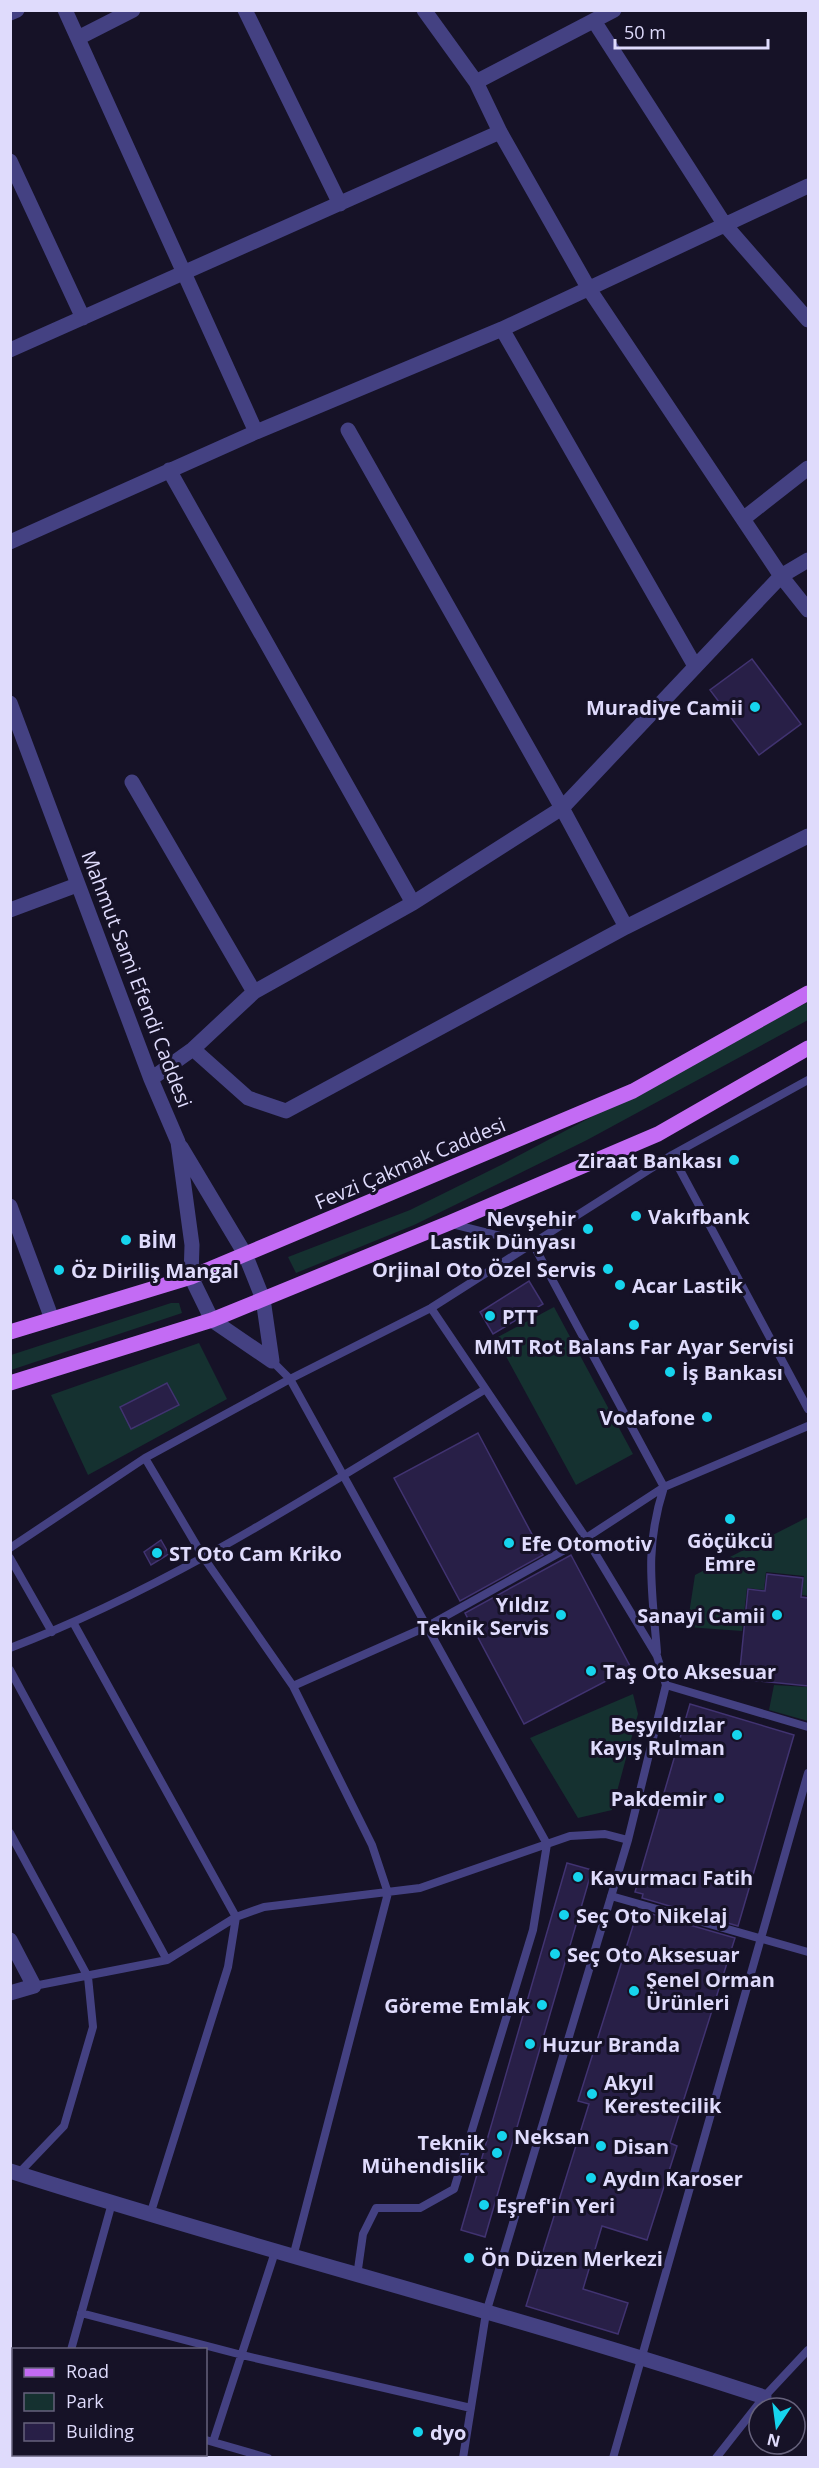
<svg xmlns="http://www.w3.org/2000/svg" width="819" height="2468" font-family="'Open Sans',sans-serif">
<rect width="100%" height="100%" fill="#161227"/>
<path fill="#153130" d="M808,1002V1020L587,1140L504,1181L414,1225L296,1273L288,1257L410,1210L501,1165Z
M171,1303H179L182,1313L11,1370V1355Z
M554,1307L633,1454L576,1485L496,1338Z
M199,1343L227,1399L88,1475L51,1395Z
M808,1517V1596L802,1595L804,1576L766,1572L764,1590L747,1588L742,1631L687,1627L695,1575Z
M774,1685L808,1687V1721L769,1710Z
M633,1694L638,1714L612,1810L578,1818L530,1738Z"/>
<path fill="#281f47" stroke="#413371" stroke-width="1.5" d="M752,659L801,724L759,755L710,690Z
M529,1281L543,1304L493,1334L480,1312Z
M167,1383L179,1405L131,1429L120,1407Z
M478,1433L543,1555L460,1601L394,1478Z
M161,1540L169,1554L151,1565L144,1552Z
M571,1555L631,1668L524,1724L465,1613Z
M767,1574L803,1578L801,1597L808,1598V1686L739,1679L748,1589L765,1591Z
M690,1704L794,1735L738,1926L642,1898L643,1894L635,1892Z
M567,1863L592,1870L485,2237L461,2230Z
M638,1910L735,1938L670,2143L677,2146L647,2240L602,2226L583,2289L628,2303L618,2334L526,2306L589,2104L578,2101Z"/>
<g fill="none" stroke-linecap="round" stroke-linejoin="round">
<path stroke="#444182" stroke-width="8" d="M672,1155L808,1409
M452,1224L533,1244L664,1487C644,1549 652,1589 657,1652
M431,1308L586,1538L657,1656L666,1685L628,1840L486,2313L463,2458
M272,1361L290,1379L547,1844L533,1930L454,2189L420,2208H376L363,2234L357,2276
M145,1458L204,1558L293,1686L372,1845L388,1893L293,2257
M10,1548L145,1458L290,1379L431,1308L672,1155L808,1080
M10,1558L52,1632
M74,1624L236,1917L228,1967L150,2215
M10,1648C179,1584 330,1482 484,1390
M10,1670L167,1960
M666,1685L808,1727
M293,1686L426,1627L586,1538L664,1487L808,1426
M10,1833L88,1977L93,2027L64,2126L19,2173
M611,1896L808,1952
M34,1986L167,1960L236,1917L264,1907L420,1888L570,1836L605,1834L628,1840
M81,2313L242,2355L471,2408
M71,2350L112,2203
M206,2440L268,2458
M213,2442L275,2252
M40,2458L41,2454
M613,2458L808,1773
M716,2458L764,2397L808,2350"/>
<path stroke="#444182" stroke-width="15" d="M65,10L256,432
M245,10L340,204
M424,10L476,82L500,132L589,289L781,576L808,610
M10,13L17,10
M594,21L725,225L808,320
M78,38L133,10
M476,82L614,10
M10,161L83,318
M502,329L695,666
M10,350L500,132
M348,430L562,808L626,927
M169,470L413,903
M743,519L808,468
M10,542L256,432L502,329L808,186
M10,703L151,1079L178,1142L192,1245L191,1277L212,1320L272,1361
M132,782L254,992
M10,910L77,885
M193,1049L248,1098L286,1111L626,927L808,836
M151,1079L193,1049L254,992L413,903L562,808L781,576L808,560
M181,1147L245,1254L263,1299L272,1361
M10,1206L52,1319
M10,1940L34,1986L10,1993
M10,2171C260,2251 515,2315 764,2397"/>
<path stroke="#c36bf4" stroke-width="15" d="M10,1332L191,1277L633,1091L808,993
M10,1383L212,1320L449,1223L658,1134L808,1048"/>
</g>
<g fill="#16d4ed" stroke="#161227" stroke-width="2">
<circle cx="755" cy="707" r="6"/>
<circle cx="734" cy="1160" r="6"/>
<circle cx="636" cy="1216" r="6"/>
<circle cx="588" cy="1229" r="6"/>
<circle cx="126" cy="1240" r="6"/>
<circle cx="608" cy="1269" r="6"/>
<circle cx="59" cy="1270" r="6"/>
<circle cx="620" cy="1285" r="6"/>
<circle cx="490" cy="1316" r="6"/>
<circle cx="634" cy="1325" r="6"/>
<circle cx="670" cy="1372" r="6"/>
<circle cx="707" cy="1417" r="6"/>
<circle cx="730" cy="1519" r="6"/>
<circle cx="509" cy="1543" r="6"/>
<circle cx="157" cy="1553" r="6"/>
<circle cx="561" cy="1615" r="6"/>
<circle cx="777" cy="1615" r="6"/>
<circle cx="591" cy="1671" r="6"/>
<circle cx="737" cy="1735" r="6"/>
<circle cx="719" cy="1798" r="6"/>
<circle cx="578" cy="1877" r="6"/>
<circle cx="564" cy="1915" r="6"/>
<circle cx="555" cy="1954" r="6"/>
<circle cx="634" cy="1991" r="6"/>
<circle cx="542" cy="2005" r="6"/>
<circle cx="530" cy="2044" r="6"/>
<circle cx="592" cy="2094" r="6"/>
<circle cx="502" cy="2136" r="6"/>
<circle cx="601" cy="2146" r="6"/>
<circle cx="497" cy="2153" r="6"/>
<circle cx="591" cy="2178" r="6"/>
<circle cx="484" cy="2205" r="6"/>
<circle cx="469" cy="2258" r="6"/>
<circle cx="418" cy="2432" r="6"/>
</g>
<g text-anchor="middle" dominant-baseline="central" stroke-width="6" stroke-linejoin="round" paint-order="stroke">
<g font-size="20" font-weight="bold" fill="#dfdbfc" stroke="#161227" text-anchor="start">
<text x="743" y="707" text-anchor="end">Muradiye Camii</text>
<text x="722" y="1160" text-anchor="end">Ziraat Bankası</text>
<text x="648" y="1216">Vakıfbank</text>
<text x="576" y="1218" text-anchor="end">Nevşehir<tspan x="576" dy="23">Lastik Dünyası</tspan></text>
<text x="138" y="1240">BİM</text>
<text x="596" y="1269" text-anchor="end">Orjinal Oto Özel Servis</text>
<text x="71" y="1270">Öz Diriliş Mangal</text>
<text x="632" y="1285">Acar Lastik</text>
<text x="502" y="1316">PTT</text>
<text x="634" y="1346" text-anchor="middle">MMT Rot Balans Far Ayar Servisi</text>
<text x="682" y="1372">İş Bankası</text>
<text x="695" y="1417" text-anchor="end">Vodafone</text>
<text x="730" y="1540" text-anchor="middle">Göçükcü<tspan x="730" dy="23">Emre</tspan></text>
<text x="521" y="1543">Efe Otomotiv</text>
<text x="169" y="1553">ST Oto Cam Kriko</text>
<text x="549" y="1604" text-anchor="end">Yıldız<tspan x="549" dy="23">Teknik Servis</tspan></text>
<text x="765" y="1615" text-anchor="end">Sanayi Camii</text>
<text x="603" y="1671">Taş Oto Aksesuar</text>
<text x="725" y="1724" text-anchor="end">Beşyıldızlar<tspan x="725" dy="23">Kayış Rulman</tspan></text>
<text x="707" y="1798" text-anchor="end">Pakdemir</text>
<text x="590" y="1877">Kavurmacı Fatih</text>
<text x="576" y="1915">Seç Oto Nikelaj</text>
<text x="567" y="1954">Seç Oto Aksesuar</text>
<text x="646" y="1979">Şenel Orman<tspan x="646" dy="23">Ürünleri</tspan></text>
<text x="530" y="2005" text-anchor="end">Göreme Emlak</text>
<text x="542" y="2044">Huzur Branda</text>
<text x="604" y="2082">Akyıl<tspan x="604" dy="23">Kerestecilik</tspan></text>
<text x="514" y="2136">Neksan</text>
<text x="485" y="2142" text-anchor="end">Teknik<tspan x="485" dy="23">Mühendislik</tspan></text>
<text x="613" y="2146">Disan</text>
<text x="603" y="2178">Aydın Karoser</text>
<text x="496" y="2205">Eşref'in Yeri</text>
<text x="481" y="2258">Ön Düzen Merkezi</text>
<text x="430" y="2432">dyo</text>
</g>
<g font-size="20" fill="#dfdbfc" stroke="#161227">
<text transform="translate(137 979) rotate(69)">Mahmut Sami Efendi Caddesi</text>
<text transform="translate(410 1163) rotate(-23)">Fevzi Çakmak Caddesi</text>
</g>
</g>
<rect width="819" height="2468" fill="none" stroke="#dfdbfc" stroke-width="24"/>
<rect x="12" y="2348" width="195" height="108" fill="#161227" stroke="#66627c" stroke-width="1.5"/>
<rect x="24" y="2368" width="30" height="9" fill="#c36bf4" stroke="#66627c" stroke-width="1.5"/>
<text x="66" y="2378" font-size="18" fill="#dfdbfc">Road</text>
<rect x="24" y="2393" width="30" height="18" fill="#153130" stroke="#66627c" stroke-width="1.5"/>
<text x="66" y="2408" font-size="18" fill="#dfdbfc">Park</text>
<rect x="24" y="2423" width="30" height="18" fill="#281f47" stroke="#66627c" stroke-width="1.5"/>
<text x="66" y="2438" font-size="18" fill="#dfdbfc">Building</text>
<g transform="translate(777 2426) rotate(193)"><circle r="28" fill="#161227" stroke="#66627c" stroke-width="1.5"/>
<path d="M0-4.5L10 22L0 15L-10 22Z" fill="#16d4ed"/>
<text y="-9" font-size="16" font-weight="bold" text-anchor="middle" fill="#dfdbfc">N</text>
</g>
<path d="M615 39v9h153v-9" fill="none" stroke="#dfdbfc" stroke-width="3"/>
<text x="624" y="39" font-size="18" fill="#dfdbfc" stroke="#161227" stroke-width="4.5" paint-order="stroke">50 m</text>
</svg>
